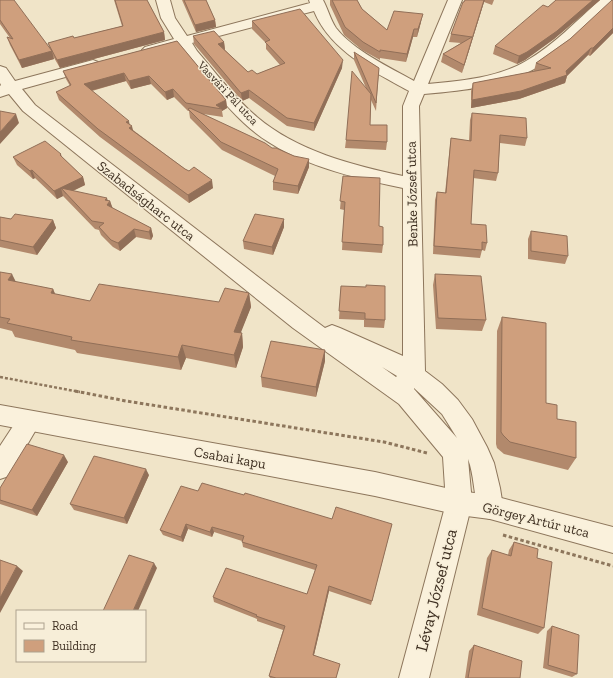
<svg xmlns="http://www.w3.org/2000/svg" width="613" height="678" font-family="'Zilla Slab',serif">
<rect width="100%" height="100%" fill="#f0e4c8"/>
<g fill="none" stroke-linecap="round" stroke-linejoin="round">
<g stroke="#8d765c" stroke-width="2">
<path id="minor" d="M156,0H170L175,18L187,36L310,3L309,0H323C328,9 330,19 336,28C353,50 389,67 414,81L448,0H462L428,84C461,81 497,78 526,61C554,45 576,21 600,0H613V3C589,25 565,52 536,68C503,87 461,91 424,94L419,106L425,371L442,384L458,400L472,419L487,447L494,463L500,488L503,507L499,516L490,519L481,516C473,498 475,477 468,459L472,503L429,678H399L446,503L443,457L399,404L293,328L23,111L9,94L0,97V86L1,85L0,83V66L6,68L15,81L93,60L98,62L101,65L98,68L22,89L35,105L309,316L325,328L332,325L340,328L403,356V188C350,177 285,162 244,123C223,104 205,79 186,57L179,47L150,55L145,53L142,50L145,47L174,39L161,18ZM314,11C330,51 373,71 409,91L403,106V176C352,165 297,151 257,117C235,99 216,73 197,51L192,43ZM382,367L397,376L396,377ZM414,388L442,414L457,438L414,389Z
M29,411L37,414L41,421L9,476L0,479V446L21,414Z"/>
</g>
<g stroke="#8d765c" stroke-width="2">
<path id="tertiary" d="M0,405L375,472L459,491L490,495L613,527V553L490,519L459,515L375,496L0,425Z"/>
</g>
<path stroke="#8d765c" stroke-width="2.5" stroke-dasharray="3 2" stroke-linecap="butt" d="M0,377L80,392"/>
<path stroke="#8d765c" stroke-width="3" stroke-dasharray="3.5 2.5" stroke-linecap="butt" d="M75,391L126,401L384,442L427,453
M503,535L613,566"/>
<use href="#minor" fill="#faf1dc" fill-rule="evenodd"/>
<use href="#tertiary" fill="#faf1dc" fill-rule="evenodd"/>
</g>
<path fill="#b2896c" d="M0,0L50,48L48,43L74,38L122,26L114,0H147L164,32L165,40L60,68L53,56L54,59L22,68L10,45L7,37L10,38L0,24Z
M182,0H206L215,20L216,27L196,32Z
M330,0H357L362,9L387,30L421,22L417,37H413L406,62L380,58V60L362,50L344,35L330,5Z
M465,0H494L492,5L484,2L462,73L441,62L443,54L461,43L449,42L451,34Z
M556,0H600L554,39L525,60L517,64L493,54L495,46L548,7Z
M613,0V33L590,56L588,55L567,76L565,83L519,99L471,108V91L473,83L536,71H534L536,63L570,39Z
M252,21L342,68L314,131L287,126L249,98L242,101L194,44L193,36L224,42L225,50L248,72L257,74L280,65L266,49V43L252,29Z
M177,41L226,100L227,108L222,111L223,117L203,114L309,167L298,194L273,190V182L275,176L222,150L190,118L189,111H188L174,97L167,100L151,84L131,89L126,81L92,91L130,125L133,130L185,169L213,188L189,203L100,137L59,100L56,92L70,86L66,79L63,71Z
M354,52L379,68L376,111L371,100L370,125L387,142L386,150L345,148L346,140L366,88L354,60Z
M472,113L527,138L525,146L500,143L498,173L496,181L473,178L471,224L487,243L485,251L482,250L480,258L433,254L435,200L437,192L445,193L450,146L451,138L469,141L470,120Z
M61,154L62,157L83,177L85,185L73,191L110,201L112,208L151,228L153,236L151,240L136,237L120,251L113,247L101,235L99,230L95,229L63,196L57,199L35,178L33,179L17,165L13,157Z
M343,176L379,226L383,245L382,253L342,250L344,210L340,209Z
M0,217L11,219L53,220L56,228L37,255L0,247Z
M284,219V227L273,255L244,249L243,241Z
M531,231L568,256L565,264L528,259V239Z
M0,272L15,282L53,289L55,294L90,301L219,302L249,293L251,307L240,333H242L243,347L236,368L186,358L181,370L77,353L75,350L15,337L12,331L0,328Z
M435,274L486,320L482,331L436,329L433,285Z
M341,286L385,320L384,328L364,327V320L339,319Z
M502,317L546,403L557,419L576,458L568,470L504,454L497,448L496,444L497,331Z
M325,350V361L316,397L262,387L261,377Z
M68,462L37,516L0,504V488Z
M149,475L127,524L74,510L70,504Z
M198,491L244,495L332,519L392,524L371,605L329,591L314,655L339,667L336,678H270L269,676L283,630L257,621V619L214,602L213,597L307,594L315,570L243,547L242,541L214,532L212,537L188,529L183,542L163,535L160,530Z
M514,542L537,558L544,628L538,634L477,615L487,558L492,550L508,555L509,550Z
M552,626L577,674L572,677L543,668L547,631Z
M474,645L520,678H465L469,651Z"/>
<path fill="#916f58" d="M484,0H485L484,2L462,73L464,65Z
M593,0H600L554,39L525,60L517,64L519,56Z
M423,14L421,22L417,37L418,29Z
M215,20L216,27L196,32L195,25Z
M613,28V33L590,56L593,48Z
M414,29L413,37L406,62L407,54Z
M164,32L165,40L60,68L57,60Z
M224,42L225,50L218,44Z
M591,48L588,55L567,76L565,83L519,99L471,108L472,100L566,71Z
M52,51L54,59L22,68L19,60Z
M343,60L342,68L314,131V123Z
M124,73L126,81L86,92L84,84Z
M149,76L151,84L131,89L129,81Z
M173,89L174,97L167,100L165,92Z
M249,90V98L242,101L241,93Z
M226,100L227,108L222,111V109L216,105Z
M16,114L19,123L0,144V132Z
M129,121L130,127L132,126L134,135L126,122Z
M309,159V167L298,194V186Z
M32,170L35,178L33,179L30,171Z
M83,177L85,185L66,194L61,188L63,196L57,199L54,191Z
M212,180L213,188L189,203L188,195Z
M107,198L109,204L110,201L113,209L110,214L105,200Z
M284,219V227L273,255L272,247Z
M53,220L56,228L37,255L33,247Z
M151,228L153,236L151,240L149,232Z
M134,229L136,237L120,251L118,243Z
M12,274L19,288L8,280Z
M53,289L59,303L51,293Z
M249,293L251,307L236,345L234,332Z
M242,333L243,347L236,368L234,355Z
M182,345L186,358L181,370L178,357Z
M325,350V361L316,397V387Z
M64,455L68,462L37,516L32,510Z
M146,469L149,475L127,524L124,518Z
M186,524L188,529L183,542L181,537Z
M212,527L214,532L212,537L210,532Z
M154,563L157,568L138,611H133Z
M17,566L23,571L0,613V598Z
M329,586V591L313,659V655Z"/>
<path fill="#cf9f7d" stroke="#916f58" d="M0,0H14L52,51L19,60L7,37L13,39L0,20Z
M115,0H147L164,32L57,60L48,43L73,36L74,38L123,26Z
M184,0H206L215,20L195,25Z
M332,0H357L362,9L387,30L394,11L423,14L418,29H414L407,54L380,50V52L363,42L345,27Z
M465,0H484L464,65L443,54L472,37L451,34L463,2H464Z
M556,0H593L557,31L527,52L519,56L495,46L543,5L548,7Z
M612,0H613V28L593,48H591L566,71L567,75L521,91L472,100L473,83L551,68L536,63L570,39Z
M300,9L343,60L314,123L287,118L249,90L241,93L193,36L214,31L224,42L218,44L248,72L252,70L257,74L285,63L265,42L270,40L252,21Z
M177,41L226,100L216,105L222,109L186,103L173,89L165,92L149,76L129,81L124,73L84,84L129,121L126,122L132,126L129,128L185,169L189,171L194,167L212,180L188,195L98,129L56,92L71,85L63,71Z
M354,52L379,68L376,103Z
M352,71L371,94L370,125H387V142L346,140Z
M190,108L265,143L272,148H276L294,156L309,159L298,186L273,182L278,169L221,142L188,109Z
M0,111L16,114L0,132Z
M472,113L526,118L527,138L500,135L498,173L474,170L471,224L486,225L487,243L482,242V250L434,246L437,192L446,193L451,138L471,141Z
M45,141L61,154L60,155L83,177L54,191L32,170L30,171L13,157Z
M343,176L380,178L379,226L383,227V245L342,242L345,202L340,201Z
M61,188L107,198L105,200L110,201L107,205L151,228L149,232L134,229L118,243L111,240L99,227L104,223L92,221Z
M15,214L53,220L33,247L0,240V217L11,219Z
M255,214L284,219L272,247L243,241Z
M531,231L567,236L568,256L531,251Z
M0,272L12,274L8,280L53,289L51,293L90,301L99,284L219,302L225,288L249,293L234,332L242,333L234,355L182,345L178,357L71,340L72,337L7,323L10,319L0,317Z
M435,274L481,276L486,320L438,318Z
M366,285L385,286V320L365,319V313L339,311L341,286L366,287Z
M502,317L546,323V403L557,405V419L576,422V458L510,442L503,435L501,432Z
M271,341L325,350L316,387L261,377Z
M27,444L64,455L32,510L0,500V488Z
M94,456L146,469L124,518L70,504Z
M202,483L244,495L245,493L332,519L336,507L392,524L372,601L329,586L313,655L340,664L336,678H276L269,676L285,626L256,616L257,615L213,597L226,568L307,594L317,565L242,542L244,536L212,527L210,532L186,524L181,537L160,530L181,486L198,491Z
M514,542L538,549L537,558L552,562L544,628L482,608L492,550L511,556Z
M129,555L154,563L133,611H103Z
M0,560L17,566L0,598Z
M552,626L579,635L577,674L548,665Z
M474,645L522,661L520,678H468Z"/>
<g text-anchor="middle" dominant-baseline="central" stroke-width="3" stroke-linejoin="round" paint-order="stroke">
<g font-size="12" fill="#3d2e20" stroke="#f7eed8">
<text transform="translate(228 93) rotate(47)">Vasvári Pál utca</text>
</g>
<g font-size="14" fill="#3d2e20" stroke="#f7eed8">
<text transform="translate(412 194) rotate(-91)">Benke József utca</text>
<text transform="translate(146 201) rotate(38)">Szabadságharc utca</text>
<text transform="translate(230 458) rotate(10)">Csabai kapu</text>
<text transform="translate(536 520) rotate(14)">Görgey Artúr utca</text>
</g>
<g font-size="17" fill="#3d2e20" stroke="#f7eed8">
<text transform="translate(436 590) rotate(-76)">Lévay József utca</text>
</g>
</g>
<rect x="16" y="610" width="130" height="52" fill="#f7eed8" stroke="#ada18e"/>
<rect x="24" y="623" width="20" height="6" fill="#faf1dc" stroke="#ada18e"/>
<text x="52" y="630" font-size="12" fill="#3d2e20">Road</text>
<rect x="24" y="640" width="20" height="12" fill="#cf9f7d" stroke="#ada18e"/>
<text x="52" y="650" font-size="12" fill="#3d2e20">Building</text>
</svg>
